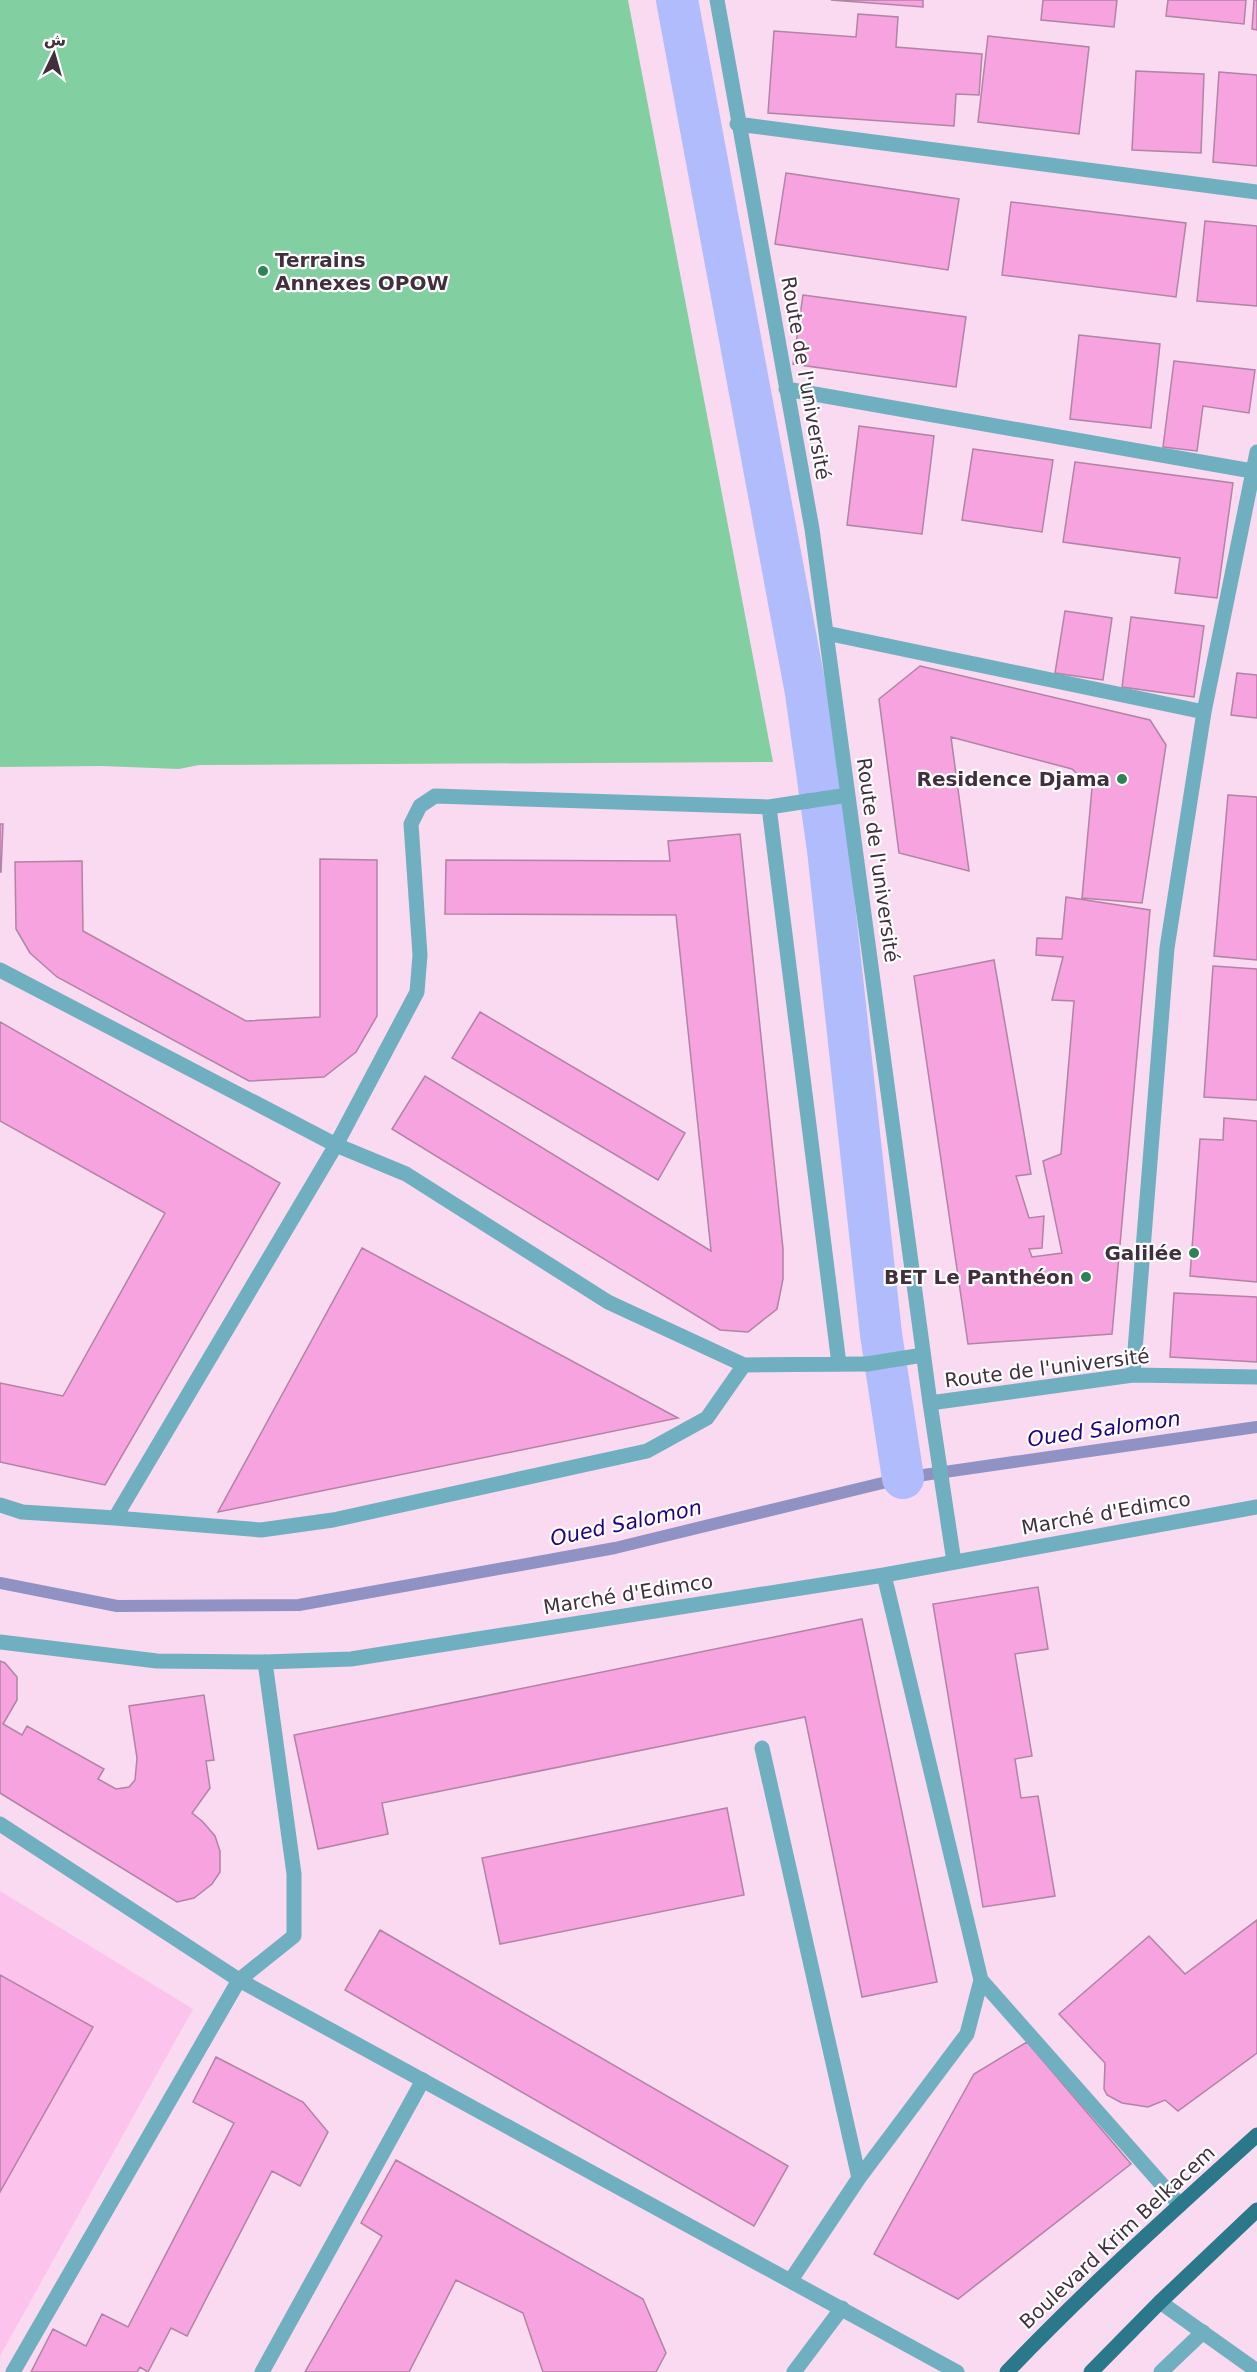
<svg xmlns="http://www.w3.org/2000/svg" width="1257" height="2372" font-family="'DejaVu Sans','Noto Sans Arabic',sans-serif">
<rect width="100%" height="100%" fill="#f9daf0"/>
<path fill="#fcc4ec" d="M0,1891L193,2009L0,2356Z"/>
<path fill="#82cfa1" d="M0,0H628L773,762L199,765L179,769L102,766L0,767Z"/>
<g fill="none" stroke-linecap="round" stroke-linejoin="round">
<path stroke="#9092c3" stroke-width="12" d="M0,1583L117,1606L299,1605L615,1548L903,1478L1257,1427"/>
<path stroke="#b1bcfd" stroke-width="42" d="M677,0L806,693L828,850L881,1334L903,1478"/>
</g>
<path fill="#f6a3e0" stroke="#b183a4" stroke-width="1.5" d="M831,0H923V7Z
M1043,0H1117L1114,27L1041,20Z
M1168,0H1246L1244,24L1166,16Z
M1254,0H1257V30L1252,29Z
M858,14L898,17L896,47L982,54L979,95L956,94L954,126L768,113L774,31L856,37Z
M988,36L1089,47L1079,134L978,122Z
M1136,71L1204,74L1201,153L1132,150Z
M1219,72L1257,75V166L1213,162Z
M786,173L959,199L948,270L775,244Z
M1011,202L1186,223L1176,297L1002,275Z
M1205,221L1257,226V306L1197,301Z
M803,295L966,317L956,387L793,364Z
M1079,335L1160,344L1151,428L1070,419Z
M1174,361L1255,370L1249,413L1203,406L1197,451L1163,447Z
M859,426L934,436L922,534L847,525Z
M973,449L1053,460L1042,532L962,520Z
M1075,462L1233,483L1217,598L1175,593L1180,558L1063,542Z
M1065,611L1112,618L1103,680L1055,673Z
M1131,617L1204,626L1194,697L1122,687Z
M920,666L1150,720L1166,745L1142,903L1082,898L1092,788L1072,769L951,737L969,871L899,853L879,699Z
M1237,673L1257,675V718L1231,715Z
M1228,795L1257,797V960L1214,956Z
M0,824H3L1,872H0Z
M740,834L783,1249V1279L777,1309L748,1332L720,1330L392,1129L425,1076L711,1251L676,915L445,914L446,860L670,861L668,841Z
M320,859L377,860V1016L356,1052L324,1077L249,1081L57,977L30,953L16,929L15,862L82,861L83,931L246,1021L320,1017Z
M1066,897L1150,910L1112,1334L968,1344L914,976L994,960L1031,1174L1016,1176L1029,1218L1044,1216L1042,1248L1029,1249L1032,1257L1062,1253L1043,1161L1061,1154L1074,1001L1052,1000L1063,957L1036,955L1037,938L1062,939Z
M1213,966L1257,969V1100L1204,1097Z
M480,1012L685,1133L658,1180L452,1058Z
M0,1022L280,1183L105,1485L0,1462V1383L63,1396L165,1213L0,1121Z
M1224,1118L1257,1121V1282L1190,1276L1200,1139L1223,1140Z
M362,1248L678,1418L218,1512Z
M1174,1293L1257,1297V1362L1170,1357Z
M1038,1587L1048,1649L1015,1654L1032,1756L1015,1759L1021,1798L1038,1796L1055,1896L983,1907L933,1604Z
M862,1619L937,1982L862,1997L805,1717L382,1803L388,1834L318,1849L294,1735Z
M0,1661L5,1663L17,1677V1700L3,1724L22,1735L27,1726L104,1769L98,1779L116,1789L129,1787L135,1780L137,1758L129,1706L204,1695L214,1760L206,1761L210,1788L192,1813L202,1821L215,1836L220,1851V1872L212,1884L194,1898L177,1902L0,1793Z
M727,1808L744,1895L500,1944L482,1858Z
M1257,1920V2053L1178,2111L1165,2100L1148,2107L1122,2103L1107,2095L1104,2089L1105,2063L1059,2014L1149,1936L1185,1974Z
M380,1930L788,2166L754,2226L345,1990Z
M0,1975L93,2027L0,2192Z
M1027,2042L1131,2164L958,2299L874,2254L974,2074Z
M216,2057L303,2102L328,2132L300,2186L272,2171L187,2336L171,2328L148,2372L140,2367L137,2372H31L53,2329L86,2346L102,2314L128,2327L234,2123L193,2102Z
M396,2160L643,2299L666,2353L656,2372H543L523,2313L456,2280L409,2372H305L382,2236L361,2223Z"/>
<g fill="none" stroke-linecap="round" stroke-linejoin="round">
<path stroke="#6fafc0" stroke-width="15" d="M808,801L769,807L839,1364
M0,970L336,1145L417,992L420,955L411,824L420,806L435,796L769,807
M0,1505L22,1512L115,1518L336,1145L406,1174L608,1302L744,1365L867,1364
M115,1518L261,1530L333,1520L647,1451L707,1418L744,1365
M13,2372L239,1980L294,1936V1874L265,1662
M262,2372L423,2080
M794,2372L842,2308
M1161,2372L1203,2332"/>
<path stroke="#6fafc0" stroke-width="15" d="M717,0L812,529L930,1403L1133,1375L1257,1377
M737,124L1257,192
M786,389L1252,471
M826,633L1204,712L1257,452
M808,801L848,795
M867,1364L923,1355
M1133,1375L1167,948L1204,712
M930,1403L954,1562
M0,1642L157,1661L265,1662L351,1659L884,1575L1257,1507
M762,1748L859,2178
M0,1824L239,1980L957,2372
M981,1980L1180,2205
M791,2280L859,2178L967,2034L981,1980L884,1575
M1160,2302L1257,2371"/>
<path stroke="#2b788b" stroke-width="15" d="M1007,2372C1086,2289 1172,2212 1257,2135
M1091,2372L1160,2302L1257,2210"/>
</g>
<g fill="#2d8356" stroke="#fff" stroke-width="2">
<circle cx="263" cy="271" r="6"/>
<circle cx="1122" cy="779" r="6"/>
<circle cx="1194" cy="1253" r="6"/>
<circle cx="1086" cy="1277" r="6"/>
</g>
<g text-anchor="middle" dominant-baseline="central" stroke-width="4.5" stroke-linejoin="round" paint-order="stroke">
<g font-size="20" font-weight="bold" fill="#422f3d" stroke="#fff" text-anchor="end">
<text x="275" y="260" text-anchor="start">Terrains<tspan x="275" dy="23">Annexes OPOW</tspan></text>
<text x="1110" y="779">Residence Djama</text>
<text x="1182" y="1253">Galilée</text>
<text x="1074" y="1277">BET Le Panthéon</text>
</g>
<g font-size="20" fill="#422f3d" stroke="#fff">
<text transform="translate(806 378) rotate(80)">Route de l'université</text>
<text transform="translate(878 860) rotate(82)">Route de l'université</text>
<text transform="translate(1047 1368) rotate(-7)">Route de l'université</text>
<text transform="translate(1106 1513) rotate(-10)">Marché d'Edimco</text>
<text transform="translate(628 1594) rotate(-9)">Marché d'Edimco</text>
<text transform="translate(1117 2237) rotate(-43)">Boulevard Krim Belkacem</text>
</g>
<g font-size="21" font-style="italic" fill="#220085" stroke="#fff">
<text transform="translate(1104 1429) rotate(-8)">Oued Salomon</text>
<text transform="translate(626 1523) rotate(-12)">Oued Salomon</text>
</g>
</g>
<g transform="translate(54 54) rotate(5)" stroke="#ffffff" stroke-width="4.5" paint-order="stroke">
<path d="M0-4.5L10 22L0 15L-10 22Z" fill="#422f3d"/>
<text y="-9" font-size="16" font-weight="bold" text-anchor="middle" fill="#422f3d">ش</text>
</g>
</svg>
